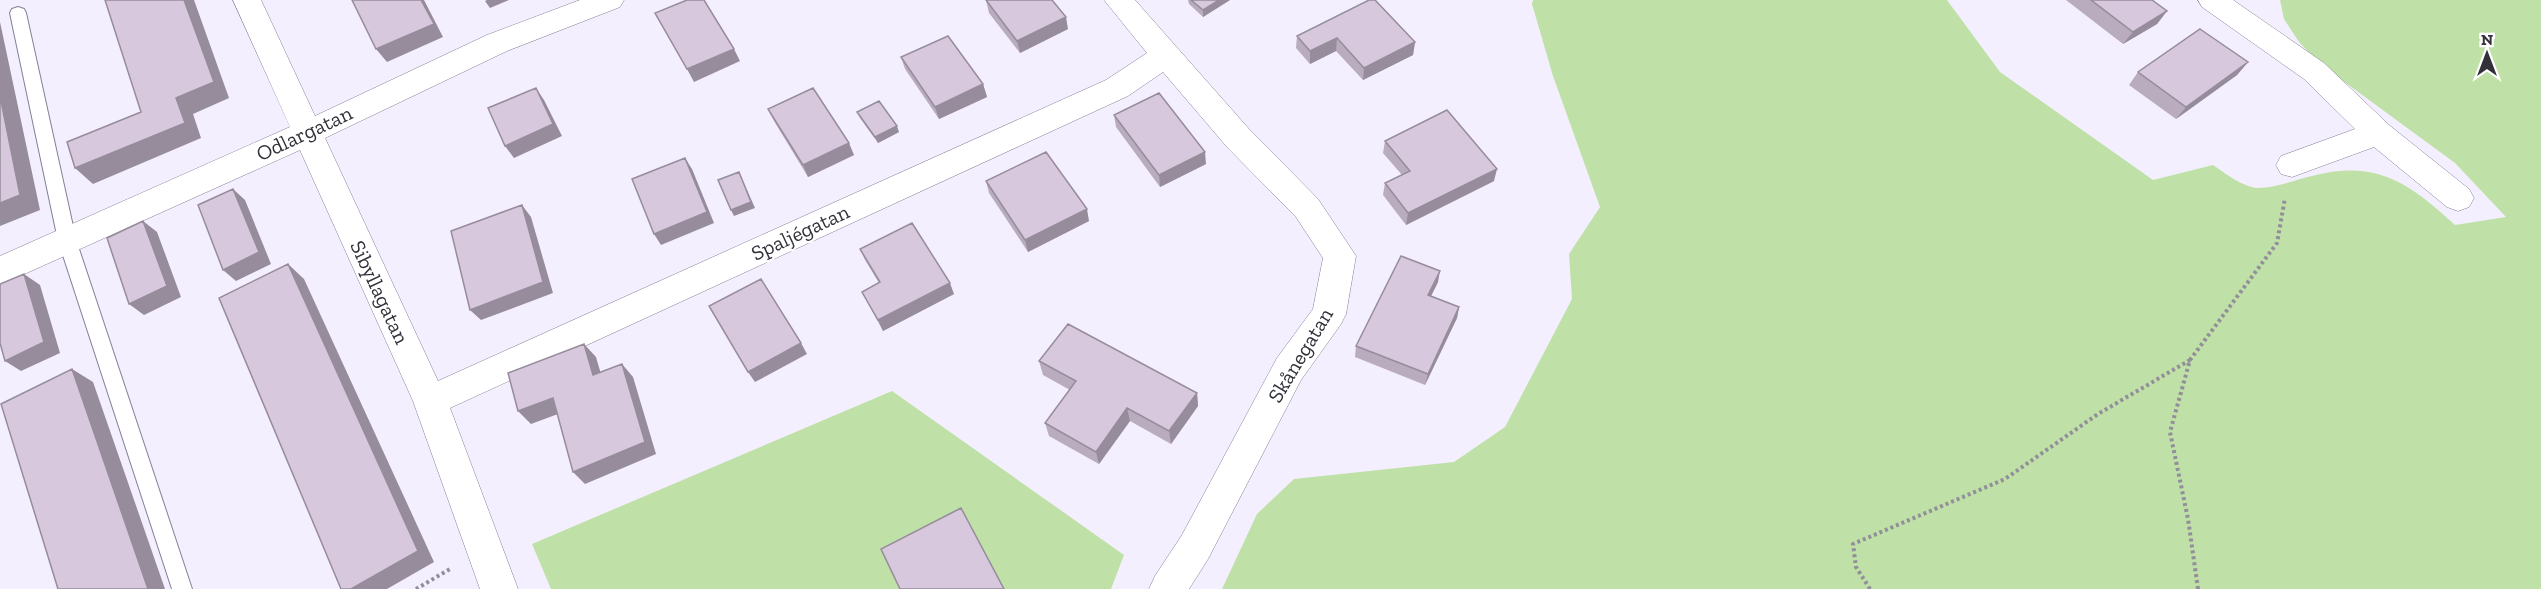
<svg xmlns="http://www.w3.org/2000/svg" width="2541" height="589" font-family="'Zilla Slab',serif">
<rect width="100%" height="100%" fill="#f4effe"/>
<path fill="#bfe0a6" d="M1533,0H1947L2000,72L2153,180L2213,165C2225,173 2242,187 2258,188C2276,188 2298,179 2316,175C2379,160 2411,185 2455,225L2506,217L2455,163L2320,64L2299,42L2284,19L2280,0H2541V589H1222L1257,514L1294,479L1454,462L1505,427L1572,299L1569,254L1600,207L1553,76L1532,4Z
M892,391L1124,555L1111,589H551L532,544Z"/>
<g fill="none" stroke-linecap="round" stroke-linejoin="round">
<g stroke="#867f95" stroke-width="2">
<path id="lane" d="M18,7L24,9L26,13L76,240L192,589H172L58,240L10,13L12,9Z"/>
</g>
<g stroke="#867f95" stroke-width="1">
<path id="street" d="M233,0H261L315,116L487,35L580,0H624L620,7L507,51L325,138L438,381L1106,80L1147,53L1104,0H1135L1249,129L1318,199L1356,256L1346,314L1341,324L1301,380L1208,559L1189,589H1149L1155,576L1182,535L1277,358L1313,309L1323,258L1296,217L1227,147L1163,72L1128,96L450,408L518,589H480L413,401L300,150L0,285V256L290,127Z
M2198,0H2233L2324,63L2389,125L2469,189L2474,198L2469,207L2458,211L2447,207L2374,147L2292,177L2281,174L2276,165L2281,156L2355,129L2304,79L2202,7Z"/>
</g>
<path stroke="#928e9a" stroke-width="4" stroke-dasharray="3 3" stroke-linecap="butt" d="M416,589L450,569
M1870,589L1856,567L1853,544L2005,479L2098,414L2190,360
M2198,589L2188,519L2170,432L2190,360L2277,243L2285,198"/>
<use href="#lane" fill="#fff" fill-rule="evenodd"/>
<use href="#street" fill="#fff" fill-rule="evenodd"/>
</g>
<path fill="#b9acbf" d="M986,0L1068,29L1020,53L989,13Z
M1188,0H1230L1203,17L1189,4Z
M2066,0H2152L2167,11L2157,24L2123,44Z
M1297,36L1415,42L1413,55L1363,80L1336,51L1310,64L1296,48Z
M901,57L983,84L987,97L939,119L905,69Z
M2248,62L2237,75L2176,119L2129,85L2138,72Z
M768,109L854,155L808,177L774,121Z
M857,112L899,132L878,143L860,118Z
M1114,115L1206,164L1160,187L1116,127Z
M1385,141L1494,181L1406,225L1383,195L1385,183L1402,175L1383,153Z
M986,181L1089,221L1028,252L989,193Z
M860,249L954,294L883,331L862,292L879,283L865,260Z
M1438,282L1431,296L1459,307L1457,318L1425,385L1355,357L1356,346Z
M1039,361L1197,393L1198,406L1171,444L1130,421L1099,464L1049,436L1045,423L1070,390L1043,375Z"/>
<path fill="#968c9b" d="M184,0H194L229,98L193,114L201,138L93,184L75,168L176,98Z
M421,0H424L443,37L387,62L376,49Z
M487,0H509L490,8L485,1Z
M1219,0H1230L1203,17V10Z
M2167,11L2157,24L2123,44L2133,32Z
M1066,17L1068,29L1020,53L1017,41Z
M0,22L40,210L0,226Z
M1337,38L1336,51L1310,64V51Z
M1415,42L1413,55L1363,80L1364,68Z
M734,49L740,61L694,82L687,69Z
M2248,62L2237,75L2176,119L2186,107Z
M983,84L987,97L939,119L935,107Z
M536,88L544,100L562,136L514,158L505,146Z
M897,126L899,132L878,143L875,137Z
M849,143L854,155L808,177L803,165Z
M1205,152L1206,164L1160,187L1159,175Z
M685,158L692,169L714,223L661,245L654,234Z
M1497,169L1494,181L1406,225L1408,213Z
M739,172L755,208L734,216L731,210Z
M233,189L245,200L271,264L236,281L223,270Z
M522,205L531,217L553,293L481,320L470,310Z
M1087,209L1089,221L1028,252L1025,240Z
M143,221L157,232L181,297L144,315L129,304Z
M288,264L304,279L434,562L387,589H351Z
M1440,271L1438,282L1426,306L1428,295Z
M24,274L40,285L60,353L21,371L5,361Z
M950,283L954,294L883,331L878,320Z
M1459,307L1457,318L1425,385L1428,374Z
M801,343L807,354L755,382L748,372Z
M584,344L596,357L605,388L593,375Z
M622,364L633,377L656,454L585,484L573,472Z
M72,369L93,382L165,589H148Z
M1197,393L1198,406L1171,444L1169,431Z
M553,398L566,411L531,424L518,411Z
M1127,408L1130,421L1099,464L1096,452Z"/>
<path fill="#d7c8de" stroke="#968c9b" stroke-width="1.5" d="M105,0H184L214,82L176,98L185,123L75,168L67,142L141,112Z
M352,0H421L434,24L376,49Z
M687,0H704L734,49L687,69L655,13Z
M986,0H1052L1066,17L1017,41Z
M1191,0H1219L1203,10Z
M1369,0H1375L1415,42L1364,68L1337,38L1310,51L1297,36Z
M2091,0H2152L2167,11L2133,32Z
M2200,29L2248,62L2186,107L2138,72Z
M948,36L983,84L935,107L901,57Z
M536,88L553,124L505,146L488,108Z
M813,88L849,143L803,165L768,109Z
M1159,93L1205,152L1159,175L1114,115Z
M0,96L20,195L0,203Z
M879,101L897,126L875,137L857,112Z
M1447,110L1497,169L1408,213L1385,183L1410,171L1385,141Z
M1046,152L1087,209L1025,240L986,181Z
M685,158L707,212L654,234L632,179Z
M739,172L751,202L731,210L718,180Z
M233,189L259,252L223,270L198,205Z
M522,205L543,282L470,310L451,231Z
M143,221L167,286L129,304L107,238Z
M912,223L950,283L878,320L862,292L880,282L860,249Z
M1401,256L1440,271L1428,295L1459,307L1428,374L1356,346Z
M288,264L418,551L351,589H341L219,298Z
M24,274L44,342L5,361L0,343V284Z
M761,279L801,343L748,372L709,306Z
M1068,324L1197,393L1169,431L1127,408L1096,452L1045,423L1076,381L1039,361Z
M584,344L593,375L622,364L645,442L573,472L553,398L518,411L508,373Z
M72,369L148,589H58L1,404Z
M961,508L1004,589H900L881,549Z"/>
<g text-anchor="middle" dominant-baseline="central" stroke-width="4.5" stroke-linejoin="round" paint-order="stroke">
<g font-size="21" fill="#33303a" stroke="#fff">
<text transform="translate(304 133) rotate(-25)">Odlargatan</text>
<text transform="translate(800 232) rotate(-25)">Spaljégatan</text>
<text transform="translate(380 292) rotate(65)">Sibyllagatan</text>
<text transform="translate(1300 355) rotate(-59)">Skånegatan</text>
</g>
</g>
<g transform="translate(2487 54)" stroke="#ffffff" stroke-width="4.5" paint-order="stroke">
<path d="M0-4.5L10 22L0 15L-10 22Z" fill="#33303a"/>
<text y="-9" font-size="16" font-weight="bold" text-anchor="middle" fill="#33303a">N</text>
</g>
</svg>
